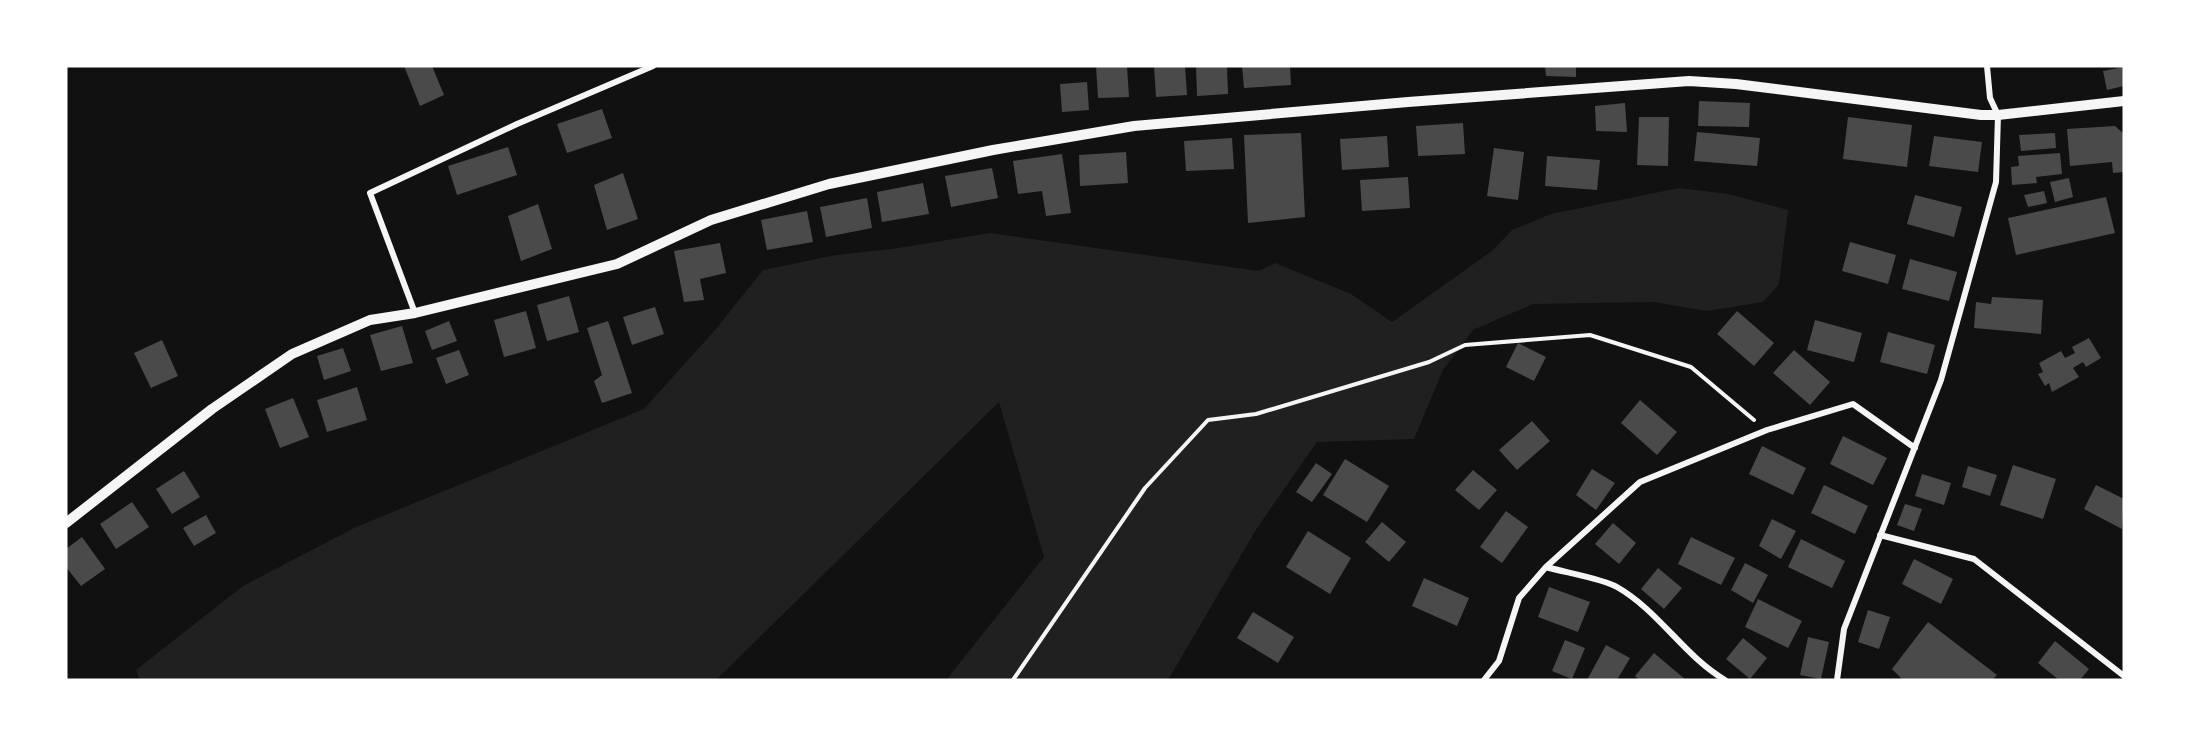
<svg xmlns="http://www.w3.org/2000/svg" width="2190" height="746" font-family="Commissioner,sans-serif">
<rect width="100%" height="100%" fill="#111"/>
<path fill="#202020" d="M1679,188L1728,194L1788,210L1779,284L1763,302L1707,311L1653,302L1533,304L1473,330L1443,370L1414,439L1317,442L1257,528L1168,680H946L1044,557L999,402L716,680H140L136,670L243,586L356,527L644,409L715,330L763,270L836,255L892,249L990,233L1259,271L1275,263L1351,294L1392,322L1492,251L1512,230L1551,214Z"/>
<path fill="#4a4a4a" d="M404,66H432L444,95L420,106Z
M1096,66H1127L1129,97L1098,98Z
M1154,66H1185L1187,95L1156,97Z
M1196,66H1227L1228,94L1197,96Z
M1242,66H1290L1291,85L1244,88Z
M1545,66H1576V77L1546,76Z
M2124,67V86L2107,90L2103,71Z
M1087,82L1089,110L1062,112L1060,84Z
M1699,101L1750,103L1749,127L1698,126Z
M1625,103L1627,132L1596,131L1595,106Z
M602,109L612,138L567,153L557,124Z
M1639,117H1669L1668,166L1637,165Z
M1848,117L1912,125L1907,167L1843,159Z
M1463,123L1465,154L1418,156L1416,126Z
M2115,126L2124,134V172L2113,173L2112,162L2070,166L2067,129Z
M1697,132L1760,138L1757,166L1694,161Z
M1301,133L1305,217L1248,223L1244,135Z
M2055,133L2056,148L2021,151L2019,135Z
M1387,136L1389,167L1342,170L1340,139Z
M1934,136L1982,142L1978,172L1929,166Z
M1232,138L1234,169L1186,171L1184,141Z
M508,147L517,175L457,195L448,166Z
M1494,148L1524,152L1518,200L1487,196Z
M1126,152L1128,183L1080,186L1079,155Z
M2060,153L2062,174L2036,177L2037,183L2012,185L2011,167L2019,166L2018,156Z
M1062,154L1071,213L1046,216L1042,191L1018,194L1013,161Z
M1547,156L1600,160L1597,190L1545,186Z
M992,168L998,198L951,207L945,176Z
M623,173L638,219L607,230L594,185Z
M1408,177L1410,208L1362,211L1360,180Z
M2069,178L2073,197L2055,202L2050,182Z
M923,183L929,214L882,222L877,192Z
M2044,191L2047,203L2028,207L2024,195Z
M1915,195L1962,207L1954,237L1907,224Z
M2106,197L2115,233L2016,255L2008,218Z
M867,198L872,228L826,237L820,207Z
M538,204L552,249L521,261L508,216Z
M807,211L813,242L767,250L761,220Z
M1850,242L1896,255L1888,284L1842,271Z
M720,243L726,273L700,279L704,300L684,302L674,251Z
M1910,259L1957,272L1949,301L1902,289Z
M569,296L579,332L547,341L537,305Z
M1992,297L2043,300L2041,334L1974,328L1976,302L1991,304Z
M655,307L664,334L632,345L623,317Z
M526,311L536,348L504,357L494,320Z
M1737,311L1774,343L1754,366L1717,334Z
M1815,320L1862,333L1854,362L1807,350Z
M449,321L457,341L432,350L425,331Z
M608,321L632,393L602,403L594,381L602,375L587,328Z
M402,326L413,363L381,371L370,335Z
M1888,332L1935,345L1927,374L1880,362Z
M2089,338L2101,358L2086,367L2083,362L2073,368L2079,377L2052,392L2049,383L2045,386L2038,374L2043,372L2039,363L2061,351L2065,358L2075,353L2072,347Z
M162,340L178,376L151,388L134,353Z
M1518,343L1546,357L1534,381L1506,367Z
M343,348L351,371L324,380L317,356Z
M459,350L469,375L446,384L436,358Z
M1794,350L1830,382L1810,405L1773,373Z
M357,387L367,420L327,432L317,400Z
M293,398L309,437L280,448L265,409Z
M1640,400L1677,432L1657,455L1621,423Z
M1532,421L1550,441L1517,470L1499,450Z
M1843,436L1887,458L1873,485L1830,464Z
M1762,446L1806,468L1793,495L1749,474Z
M1345,459L1389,486L1367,522L1323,495Z
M1316,463L1332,474L1312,502L1296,492Z
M2013,465L2056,479L2043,519L2000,505Z
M1968,466L1997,475L1990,496L1962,487Z
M1592,469L1615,483L1596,510L1576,495Z
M1473,470L1497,490L1479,510L1455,490Z
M184,471L200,497L172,514L156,489Z
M1922,474L1951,483L1944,505L1915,496Z
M1824,485L1868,506L1855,534L1811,513Z
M2096,485L2124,499L2122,529L2084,509Z
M132,502L149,527L116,549L100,524Z
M1905,504L1922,509L1914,531L1897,525Z
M1506,511L1528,527L1502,563L1480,547Z
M206,515L216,533L194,546L183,528Z
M1772,519L1796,531L1781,559L1759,546Z
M1382,522L1406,542L1389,562L1365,542Z
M1613,523L1636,543L1619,564L1595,544Z
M1308,531L1351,558L1330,594L1286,567Z
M82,537L105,569L81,586L66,567V549Z
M1691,537L1735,558L1721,585L1678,564Z
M1801,539L1845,561L1832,588L1788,567Z
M1914,559L1953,579L1941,604L1902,584Z
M1745,563L1768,575L1753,603L1731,590Z
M1658,568L1682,588L1664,609L1641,589Z
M1424,578L1469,598L1457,626L1412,606Z
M1549,587L1590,602L1578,632L1538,617Z
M1758,599L1802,621L1788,648L1745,627Z
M1868,610L1890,617L1879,649L1858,642Z
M1253,612L1294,637L1278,663L1237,638Z
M1928,622L1997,675L1992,680H1903L1892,669Z
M1808,637L1829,642L1821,679L1800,675Z
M1743,638L1767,658L1750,679L1726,659Z
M1565,640L1585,648L1572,679L1552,671Z
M2055,641L2089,669L2080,680H2059L2038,663Z
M1606,645L1630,658L1617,680H1587Z
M1654,653L1686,680H1639L1635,676Z"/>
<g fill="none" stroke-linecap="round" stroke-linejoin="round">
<path stroke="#f5f5f5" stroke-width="4" d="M1013,680L1145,488L1208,420L1256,414L1429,362L1465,345L1590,335L1691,367L1754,420"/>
<path stroke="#f5f5f5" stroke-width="6" d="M415,313L370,193L517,124L653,66
M1880,535L1974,559L2124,676
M1546,567C1563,572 1604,579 1617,587C1659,611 1684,656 1725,680
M1484,680L1499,661L1519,598L1546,567L1640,482L1767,430L1853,404L1915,448
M1837,680L1844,629L1941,380L1996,182L1998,115L1990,98L1987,66"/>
<path stroke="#f5f5f5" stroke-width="10" d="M66,523L212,409L292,354L370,320L415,313L617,264L711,220L829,184L993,150L1134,126L1408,102L1689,81L1736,84L1981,115H1998L2124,101"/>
</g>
<rect width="2190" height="746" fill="none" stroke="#ffffff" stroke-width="135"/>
</svg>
